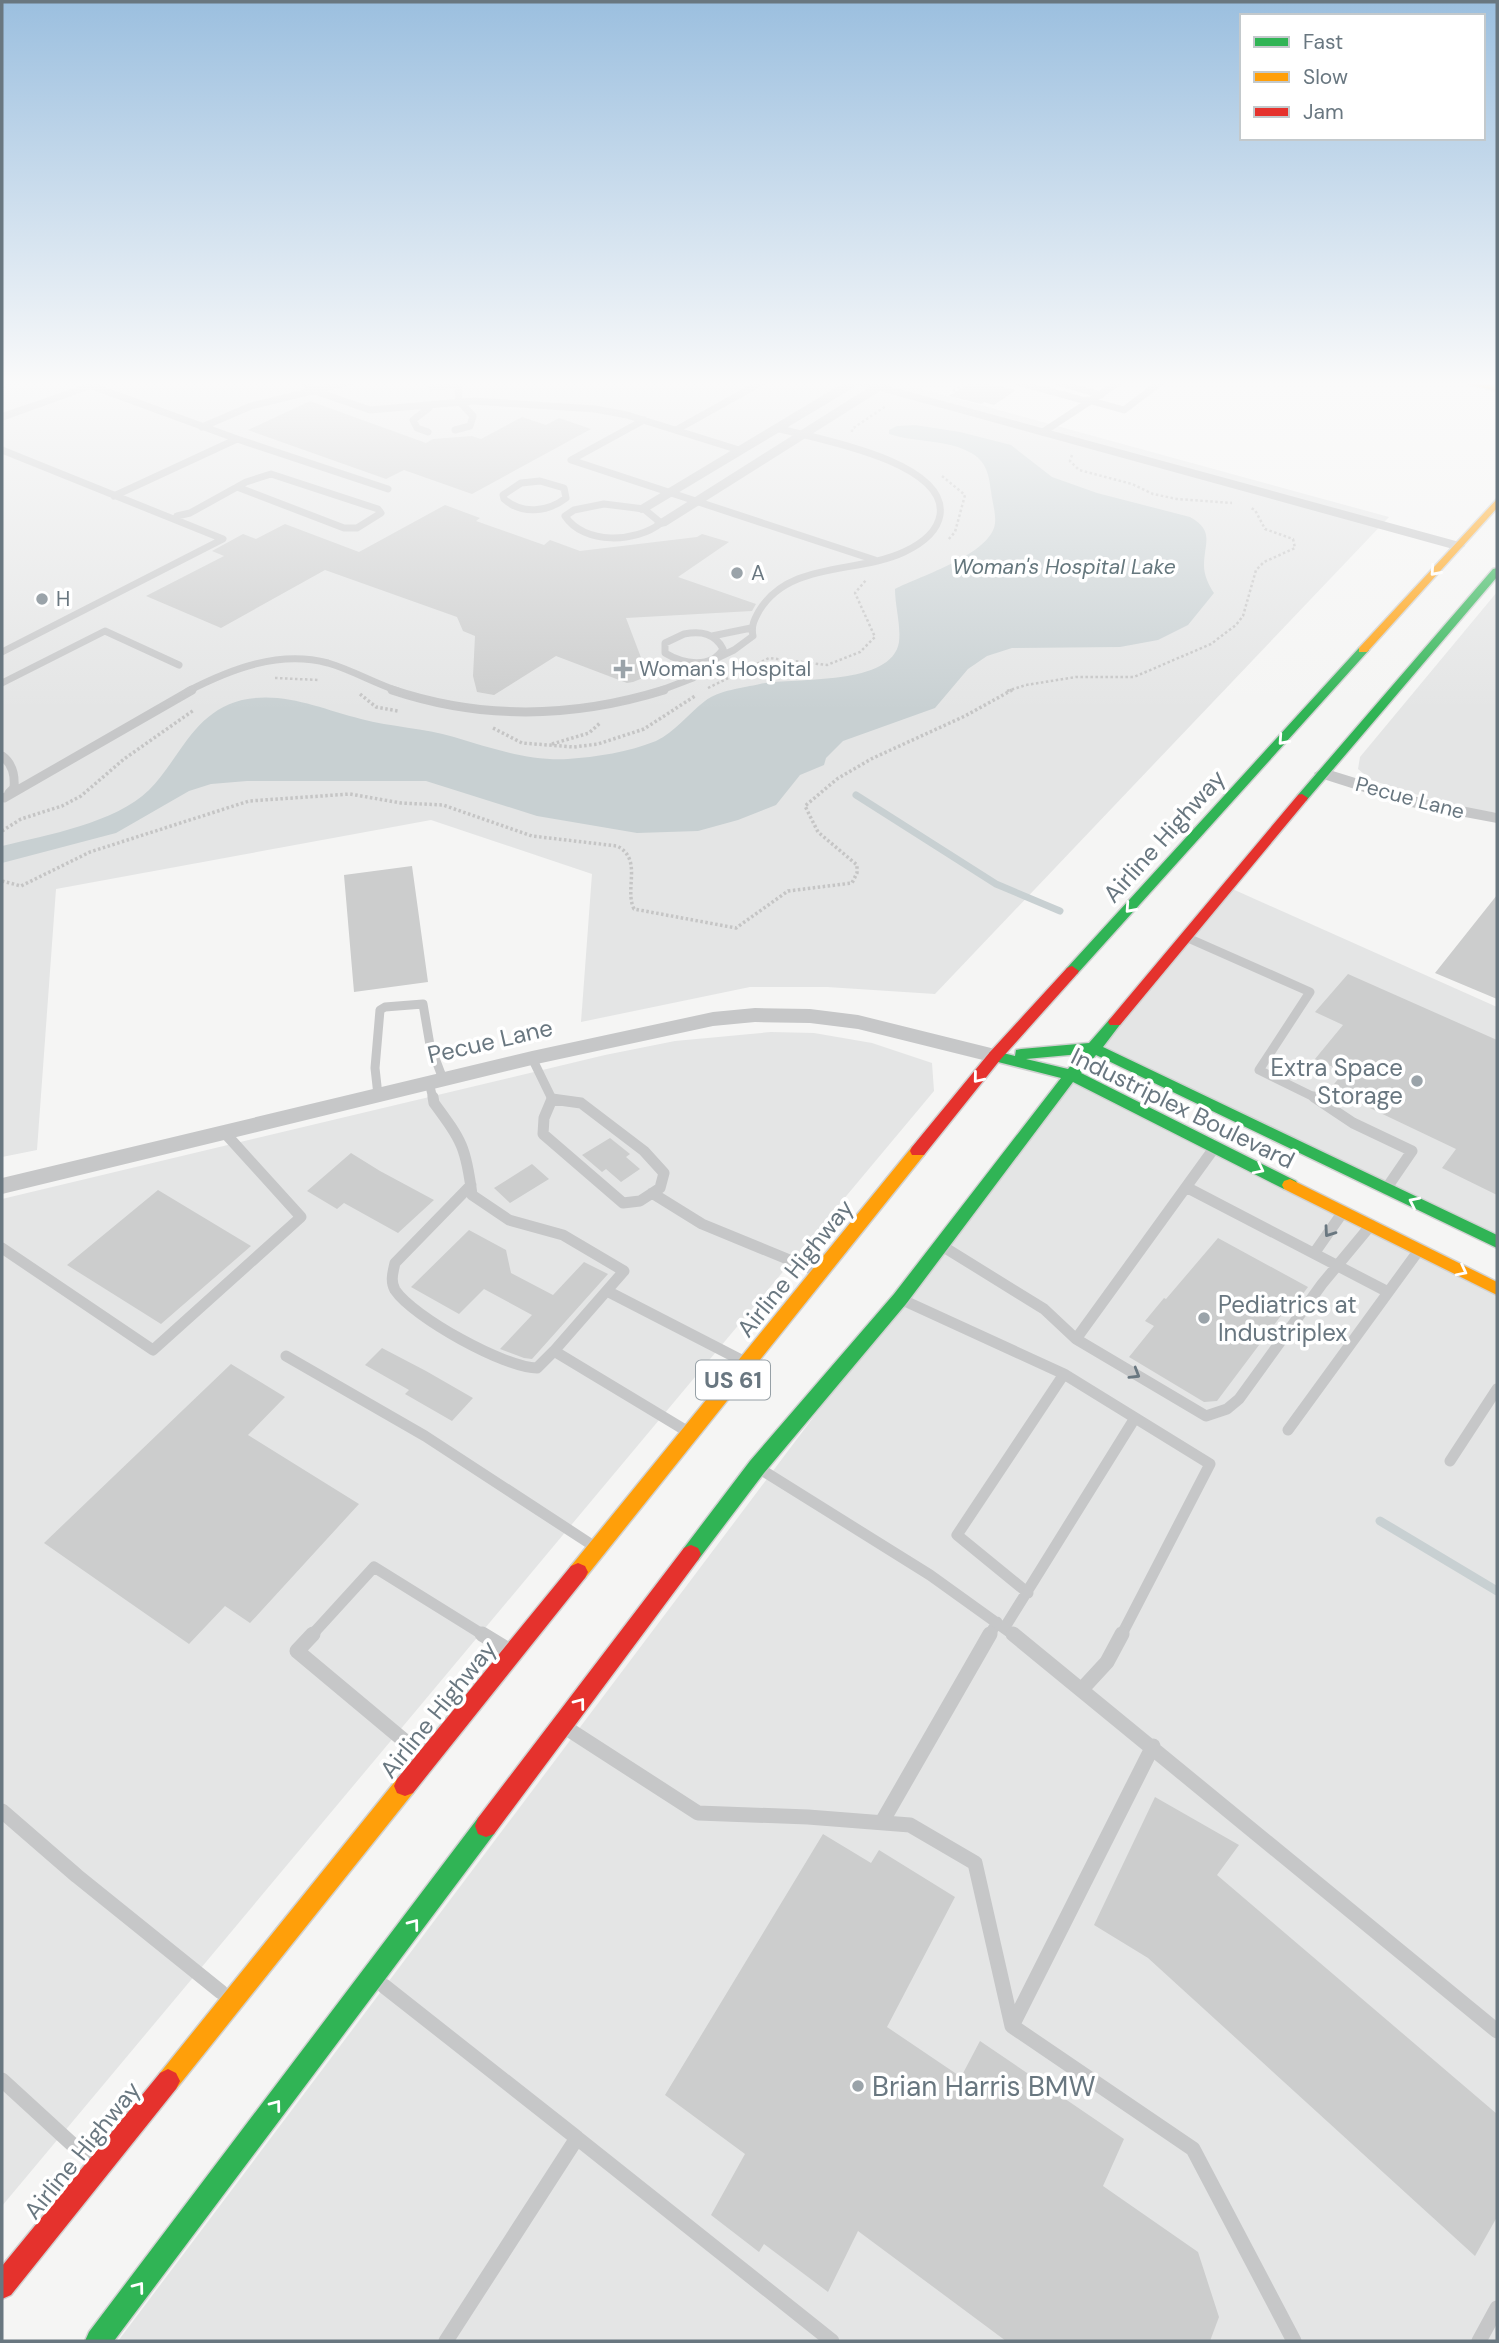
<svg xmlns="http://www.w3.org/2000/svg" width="1499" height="2343" font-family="'DM Sans',sans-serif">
<rect width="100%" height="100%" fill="#f5f5f4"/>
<path fill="#e4e5e5" d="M2,382H918L911,386L1389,517L935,994L827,987H750L581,1022L592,874L431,820L56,889L37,1150L2,1157Z
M1497,592V813L1453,806L1371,780L1358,769L1360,757Z
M1228,887L1497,1007V1242L1093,1048Z
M771,1032L814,1033L872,1043L932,1063L934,1091L2,2206V1199L605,1055L675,1041Z
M1071,1075L1497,1289V2341H118Z"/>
<path fill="#c8d0d2" d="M915,425L960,432L1011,445L1052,477L1097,493L1190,517C1215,531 1204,543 1204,566C1204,575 1209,586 1214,593L1188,625L1158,640L1120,647L1012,648L987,656L968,669L935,708L843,741L826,758L824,765L800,775L776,805L738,820L698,831L637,833L537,816L426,781H247L211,784L189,791L116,833L2,863V846C47,835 115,823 149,790C180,759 193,712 242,700C284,691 321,709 361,719C391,727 424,728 454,737C491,748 528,761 568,759C596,757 629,752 656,741C675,732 688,714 705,701C719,690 743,688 760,684C792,677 892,687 899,642C901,625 895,606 895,589C920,576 992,554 995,523C996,513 992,501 991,491C989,476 987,463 973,454C949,439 916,443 889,434V430L897,426Z"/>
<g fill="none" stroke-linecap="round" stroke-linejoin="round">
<path stroke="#c8d0d2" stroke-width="5" d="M2,386L15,382"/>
<path stroke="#c8d0d2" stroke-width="7" d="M856,795L996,884L1060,911"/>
<path stroke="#c8d0d2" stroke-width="9" d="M1380,1521L1497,1591"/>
</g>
<path fill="#cccdcd" d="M971,382H986L1016,390L994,405L984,402L981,404L949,396Z
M310,401L426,443L433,439L472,436L481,439L522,417L546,425L559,418L591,429L472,494L404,470L386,479L248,430Z
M445,505L480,518L476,521L544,545L550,540L580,551L697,537L702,534L729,542L678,577L756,604L752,611L626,618L648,676L633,682L627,683L556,656L494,695L477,692L473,676L475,636L463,631L457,617L325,570L221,628L146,596L224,556L212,551L243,534L256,539L285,524L359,552Z
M412,866L428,982L354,992L344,875Z
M1497,895V999L1435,973Z
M1348,974L1497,1040V1195L1442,1168L1456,1149L1330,1089L1344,1072L1315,1059L1343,1025L1315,1012Z
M610,1138L630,1154L626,1157L640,1169L621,1182L606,1169L602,1172L582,1155Z
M351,1153L380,1171L434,1200L398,1233L344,1203L337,1209L307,1191Z
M532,1164L549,1179L510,1203L494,1188Z
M158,1190L251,1246L161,1324L67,1265Z
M469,1230L506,1250L511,1273L553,1295L584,1262L608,1274L532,1359L524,1358L500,1349L532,1315L484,1289L459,1314L411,1287Z
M1218,1238L1308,1287L1287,1315L1283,1313L1217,1401L1204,1402L1129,1357L1154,1326L1145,1321L1164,1298L1166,1299Z
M382,1348L426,1371L473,1398L452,1421L405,1394L409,1390L365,1365Z
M231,1364L285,1397L248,1435L359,1504L250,1623L225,1606L189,1644L44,1543Z
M1155,1797L1239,1845L1217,1875L1497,2114V2217L1475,2256L1148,1958L1094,1925Z
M823,1834L871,1863L879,1850L955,1897L887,2027L961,2077L980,2041L1124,2139L1103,2186L1198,2252L1219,2317L1210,2341H1006L858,2231L828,2292L764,2244L759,2252L711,2215L745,2154L665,2095Z"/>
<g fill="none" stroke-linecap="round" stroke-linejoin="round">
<g stroke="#d0d1d1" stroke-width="3">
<path id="fast" d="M1497,568V577L1306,801H1298V795L1493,569Z
M1359,648L1369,650L1077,974H1067L1065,971L1067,968Z
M1115,1017L1122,1022L1103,1047L1497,1235V1248L1096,1055L1081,1073L1296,1181L1298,1185L1296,1189H1284L1073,1082L906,1304L764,1473L698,1560L691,1563L684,1560L681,1554L684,1548L750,1461L894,1294L1061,1078L990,1060L988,1056L990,1052L995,1051L1015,1056L1016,1050L1021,1049L1089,1043L1110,1019ZM1080,1054L1068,1069L1026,1059Z
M486,1815L494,1818L497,1826L494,1834L114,2341H85L89,2332L478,1818Z"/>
</g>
<g stroke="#d0d1d1" stroke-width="3">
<path id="slow" d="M1467,382L1497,385V391L1468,384Z
M1497,499V508L1367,652H1359V648Z
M918,1145L926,1151L924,1155L585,1578L578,1581L571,1578L568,1572L571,1566L912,1147Z
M1290,1179L1497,1282V1295L1284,1189L1282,1185L1284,1181Z
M405,1776L413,1779L416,1786L413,1793L176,2089L168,2093L160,2089L156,2081L160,2073L397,1779Z"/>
</g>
<g stroke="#d0d1d1" stroke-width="3">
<path id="jam" d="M1302,794L1308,798L1306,801L1120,1025H1110L1108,1022L1110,1019L1298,795Z
M1072,966L1079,971L1077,974L1000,1060L924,1155H912L910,1151L912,1147L990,1052L1067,968Z
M691,1545L698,1548L701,1554L698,1560L494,1834L486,1837L478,1834L475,1826L478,1818L684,1548Z
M578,1563L585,1566L588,1572L585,1578L413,1793L405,1796L397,1793L394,1786L397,1779L571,1566Z
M168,2069L176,2073L180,2081L176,2089L11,2295L2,2299V2266L160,2073Z"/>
</g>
<path stroke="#c5c5c5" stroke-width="2.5" stroke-dasharray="2.5 2.5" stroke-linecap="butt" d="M953,391L967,382
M852,432V429L886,406
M1072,455L1070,461L1079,470L1132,484L1153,494L1177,499L1232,503
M942,476L965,495L955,532L948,540
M275,678L319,680
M708,688L769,658L827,665L860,652L875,637L855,593L866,580
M1007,691L1026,685L1076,677H1134L1211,644L1236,625L1243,616L1256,570L1264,562L1295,548L1293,539L1265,529L1255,510L1251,508"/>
<path stroke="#c5c5c5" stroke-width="3.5" stroke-dasharray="2.5 2.5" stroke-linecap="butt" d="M360,694L376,707L398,711
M493,728L522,743L574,747L598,744L644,729L695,696
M552,744L589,733L600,723
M2,831L21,819L62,806L81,796L124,759L194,710
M2,881L21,886L90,852L249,801L350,794L401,803L443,805L532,836L617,846C643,859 624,889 634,909L736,928L788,891L852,883L857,873V865L818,832L805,806L837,779L871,759L965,716L1012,690"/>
<path stroke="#c6c7c8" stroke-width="7" d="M304,382L312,390L370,410L474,401L595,409L627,415L739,450
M1017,382L1086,401
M1058,382L1101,395
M92,386L237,439L114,496
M432,387L458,385
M1088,400L1124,410L1161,382
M644,420L571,460L875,560
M202,427L251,406L349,382
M455,430L470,426L473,416L459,401L458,382
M676,430L762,382
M428,432L417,428L413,420L429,408
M1043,432L1119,382
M237,439L388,489
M2,450L223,539L2,652
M540,481L564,488L566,498C548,512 522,515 504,499L503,495L521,483Z
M604,504L644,509L661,523C636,543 584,545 565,516L574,510Z
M177,516L190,513L246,482L271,474L378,509L381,513L357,528H344L237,487
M684,634C701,631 715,633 723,649C711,669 683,664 665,653V643Z
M712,636L751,628
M717,658L734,650L753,636C751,626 754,620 759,611C789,561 857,574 904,552C919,545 937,533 940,515C948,461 814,438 776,428
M2,683L105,631L179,665
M188,691C231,669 279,650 328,663C352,670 374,683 398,691
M659,691L693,678L717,658"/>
<path stroke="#c6c7c8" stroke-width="9" d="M392,690C482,720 574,718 664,690
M2,756C13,764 15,775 14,788L9,793
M4,798L192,690
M1188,938L1310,992L1259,1070L1318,1099
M532,1058L552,1099
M429,1082L433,1099
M378,1095L375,1068L380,1010L385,1007L423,1004L430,1045L443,1079"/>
<path stroke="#c6c7c8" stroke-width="11" d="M433,1097L434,1103C462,1141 466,1147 472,1195L509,1220L563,1235L624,1271L554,1351L685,1430
M1314,1097L1353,1123L1412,1151L1386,1189
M552,1099L581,1103L644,1151L664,1173L660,1188L640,1201L623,1203L543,1134L544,1118Z
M471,1185L395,1263C393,1272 390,1281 395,1290C413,1317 505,1368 537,1368L554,1351
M1186,1187L1388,1292
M652,1193L702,1224L814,1270
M2,1248L153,1350L301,1217L224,1132
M947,1249L1044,1309L1076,1339L1215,1147
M1315,1252L1343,1212
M607,1291L741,1360
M907,1302L1064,1374L1210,1464L1121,1636
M1076,1339L1206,1416L1227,1409L1239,1399L1322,1284L1371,1225
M286,1356L425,1436L589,1543
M1288,1430L1419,1250
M1450,1461L1497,1389
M765,1472L930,1575L1015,1636
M1028,1593L957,1535L1064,1374
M1005,1627L1135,1418
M311,1636L374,1567L485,1636
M989,1636L997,1622"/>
<path stroke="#c6c7c8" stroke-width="15" d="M313,1634L297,1651L419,1753
M482,1634L505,1648
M1013,1634L1497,2031
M1083,1688L1107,1662L1122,1634
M571,1731L698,1813L808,1817L910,1825L975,1863L1012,2026
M1153,1746L1012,2026L1193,2149L1294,2341
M2,1811L77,1876L221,1992
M882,1822L990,1634
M384,1986L577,2138L446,2341
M2,2080L85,2156
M577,2138L832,2341
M1479,2341L1497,2308"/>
<path fill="#c6c7c8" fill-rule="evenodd" d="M92,382H110L2,421V413Z
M845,382H892L888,386L1463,543L1465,546L1458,550L1453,549L880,391L666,526L661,527L654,523L868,388L858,385L646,512L641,513L634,509Z
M1323,768L1420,798L1497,813V823L1411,807L1317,777L1314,773Z
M755,1008L810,1009L858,1015L995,1049L1003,1051L1006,1056L1003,1061L995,1063L858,1029L810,1023L755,1022L713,1026L532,1065L2,1194V1178L532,1051L713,1012Z"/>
<use href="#fast" fill="#30b455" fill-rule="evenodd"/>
<use href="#slow" fill="#ff9f0a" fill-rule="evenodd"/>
<use href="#jam" fill="#e5322d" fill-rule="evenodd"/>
</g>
<defs><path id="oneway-chevron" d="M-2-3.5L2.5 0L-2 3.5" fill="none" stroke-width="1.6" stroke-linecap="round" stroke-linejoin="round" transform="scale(1.75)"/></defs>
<g stroke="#fff">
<use href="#oneway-chevron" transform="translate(1435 571) rotate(132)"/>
<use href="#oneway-chevron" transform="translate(1283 740) rotate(132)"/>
<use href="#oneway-chevron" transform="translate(1130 908) rotate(132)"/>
<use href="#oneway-chevron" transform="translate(978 1078) rotate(129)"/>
<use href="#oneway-chevron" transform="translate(1259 1169) rotate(27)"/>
<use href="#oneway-chevron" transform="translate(1414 1202) rotate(-154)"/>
<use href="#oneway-chevron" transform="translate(1462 1271) rotate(27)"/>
<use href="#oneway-chevron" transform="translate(580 1703) rotate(-53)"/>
<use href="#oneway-chevron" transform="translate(414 1924) rotate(-53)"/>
<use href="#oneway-chevron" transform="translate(276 2105) rotate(-53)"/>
<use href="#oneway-chevron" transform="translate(139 2287) rotate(-53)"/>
</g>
<g stroke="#697780">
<use href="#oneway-chevron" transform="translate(1329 1232) rotate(125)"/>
<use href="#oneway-chevron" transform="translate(1135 1374) rotate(31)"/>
</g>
<linearGradient id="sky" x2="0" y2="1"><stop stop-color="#9bbfdf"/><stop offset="0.54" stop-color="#fafafa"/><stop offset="1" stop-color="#fafafa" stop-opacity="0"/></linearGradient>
<rect width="1499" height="710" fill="url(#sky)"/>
<g fill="#9aa3a9" stroke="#fff" stroke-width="2.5">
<circle cx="737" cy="573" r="7"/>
<circle cx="42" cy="599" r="7"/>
<path d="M619.5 658.5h7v7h7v7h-7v7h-7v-7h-7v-7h7z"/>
<circle cx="1417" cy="1081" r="7"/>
<circle cx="1204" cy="1318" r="7"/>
<circle cx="858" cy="2086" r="7"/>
</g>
<g text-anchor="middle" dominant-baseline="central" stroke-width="7" stroke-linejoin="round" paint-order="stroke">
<g font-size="21" font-style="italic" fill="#65777d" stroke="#fff">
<text x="1064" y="567">Woman's Hospital Lake</text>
</g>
<g font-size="21" fill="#697780" stroke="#fff" text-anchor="start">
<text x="751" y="573">A</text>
<text x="56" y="599">H</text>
<text x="639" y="669">Woman's Hospital</text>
</g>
<g font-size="21" fill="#697780" stroke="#fff">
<text transform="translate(1410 798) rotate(15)">Pecue Lane</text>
</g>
<rect fill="#fff" stroke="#96a0a6" stroke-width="2" x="696" y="1360.5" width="74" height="39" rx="5"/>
<g font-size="23" font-weight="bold" fill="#697780">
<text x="733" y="1380">US 61</text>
</g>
<g font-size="24" fill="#697780" stroke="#fff">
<text transform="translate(1164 836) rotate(-48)">Airline Highway</text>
<text transform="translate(490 1041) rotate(-13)">Pecue Lane</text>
<text transform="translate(1183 1108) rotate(26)">Industriplex Boulevard</text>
<text transform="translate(795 1268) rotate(-51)">Airline Highway</text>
<text transform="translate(438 1709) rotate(-51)">Airline Highway</text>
<text transform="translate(82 2150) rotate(-51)">Airline Highway</text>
</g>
<g font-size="24" fill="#697780" stroke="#fff" text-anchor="end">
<text x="1403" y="1067">Extra Space<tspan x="1403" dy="28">Storage</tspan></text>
<text x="1218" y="1304" text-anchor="start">Pediatrics at<tspan x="1218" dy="28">Industriplex</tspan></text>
</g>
<g font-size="28" fill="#697780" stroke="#fff" text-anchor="start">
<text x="872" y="2086">Brian Harris BMW</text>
</g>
</g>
<rect width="1499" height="2343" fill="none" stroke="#697780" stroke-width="7"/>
<rect x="1240" y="14" width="245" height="126" fill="#ffffff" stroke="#c3c9cc" stroke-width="2"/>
<rect x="1254" y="37" width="35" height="10" fill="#30b455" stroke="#c3c9cc" stroke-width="2"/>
<text x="1303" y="49" font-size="21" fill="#697780">Fast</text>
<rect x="1254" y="72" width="35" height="10" fill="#ff9f0a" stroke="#c3c9cc" stroke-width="2"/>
<text x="1303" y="84" font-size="21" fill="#697780">Slow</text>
<rect x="1254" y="107" width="35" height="10" fill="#e5322d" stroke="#c3c9cc" stroke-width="2"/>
<text x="1303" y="119" font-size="21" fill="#697780">Jam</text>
</svg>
